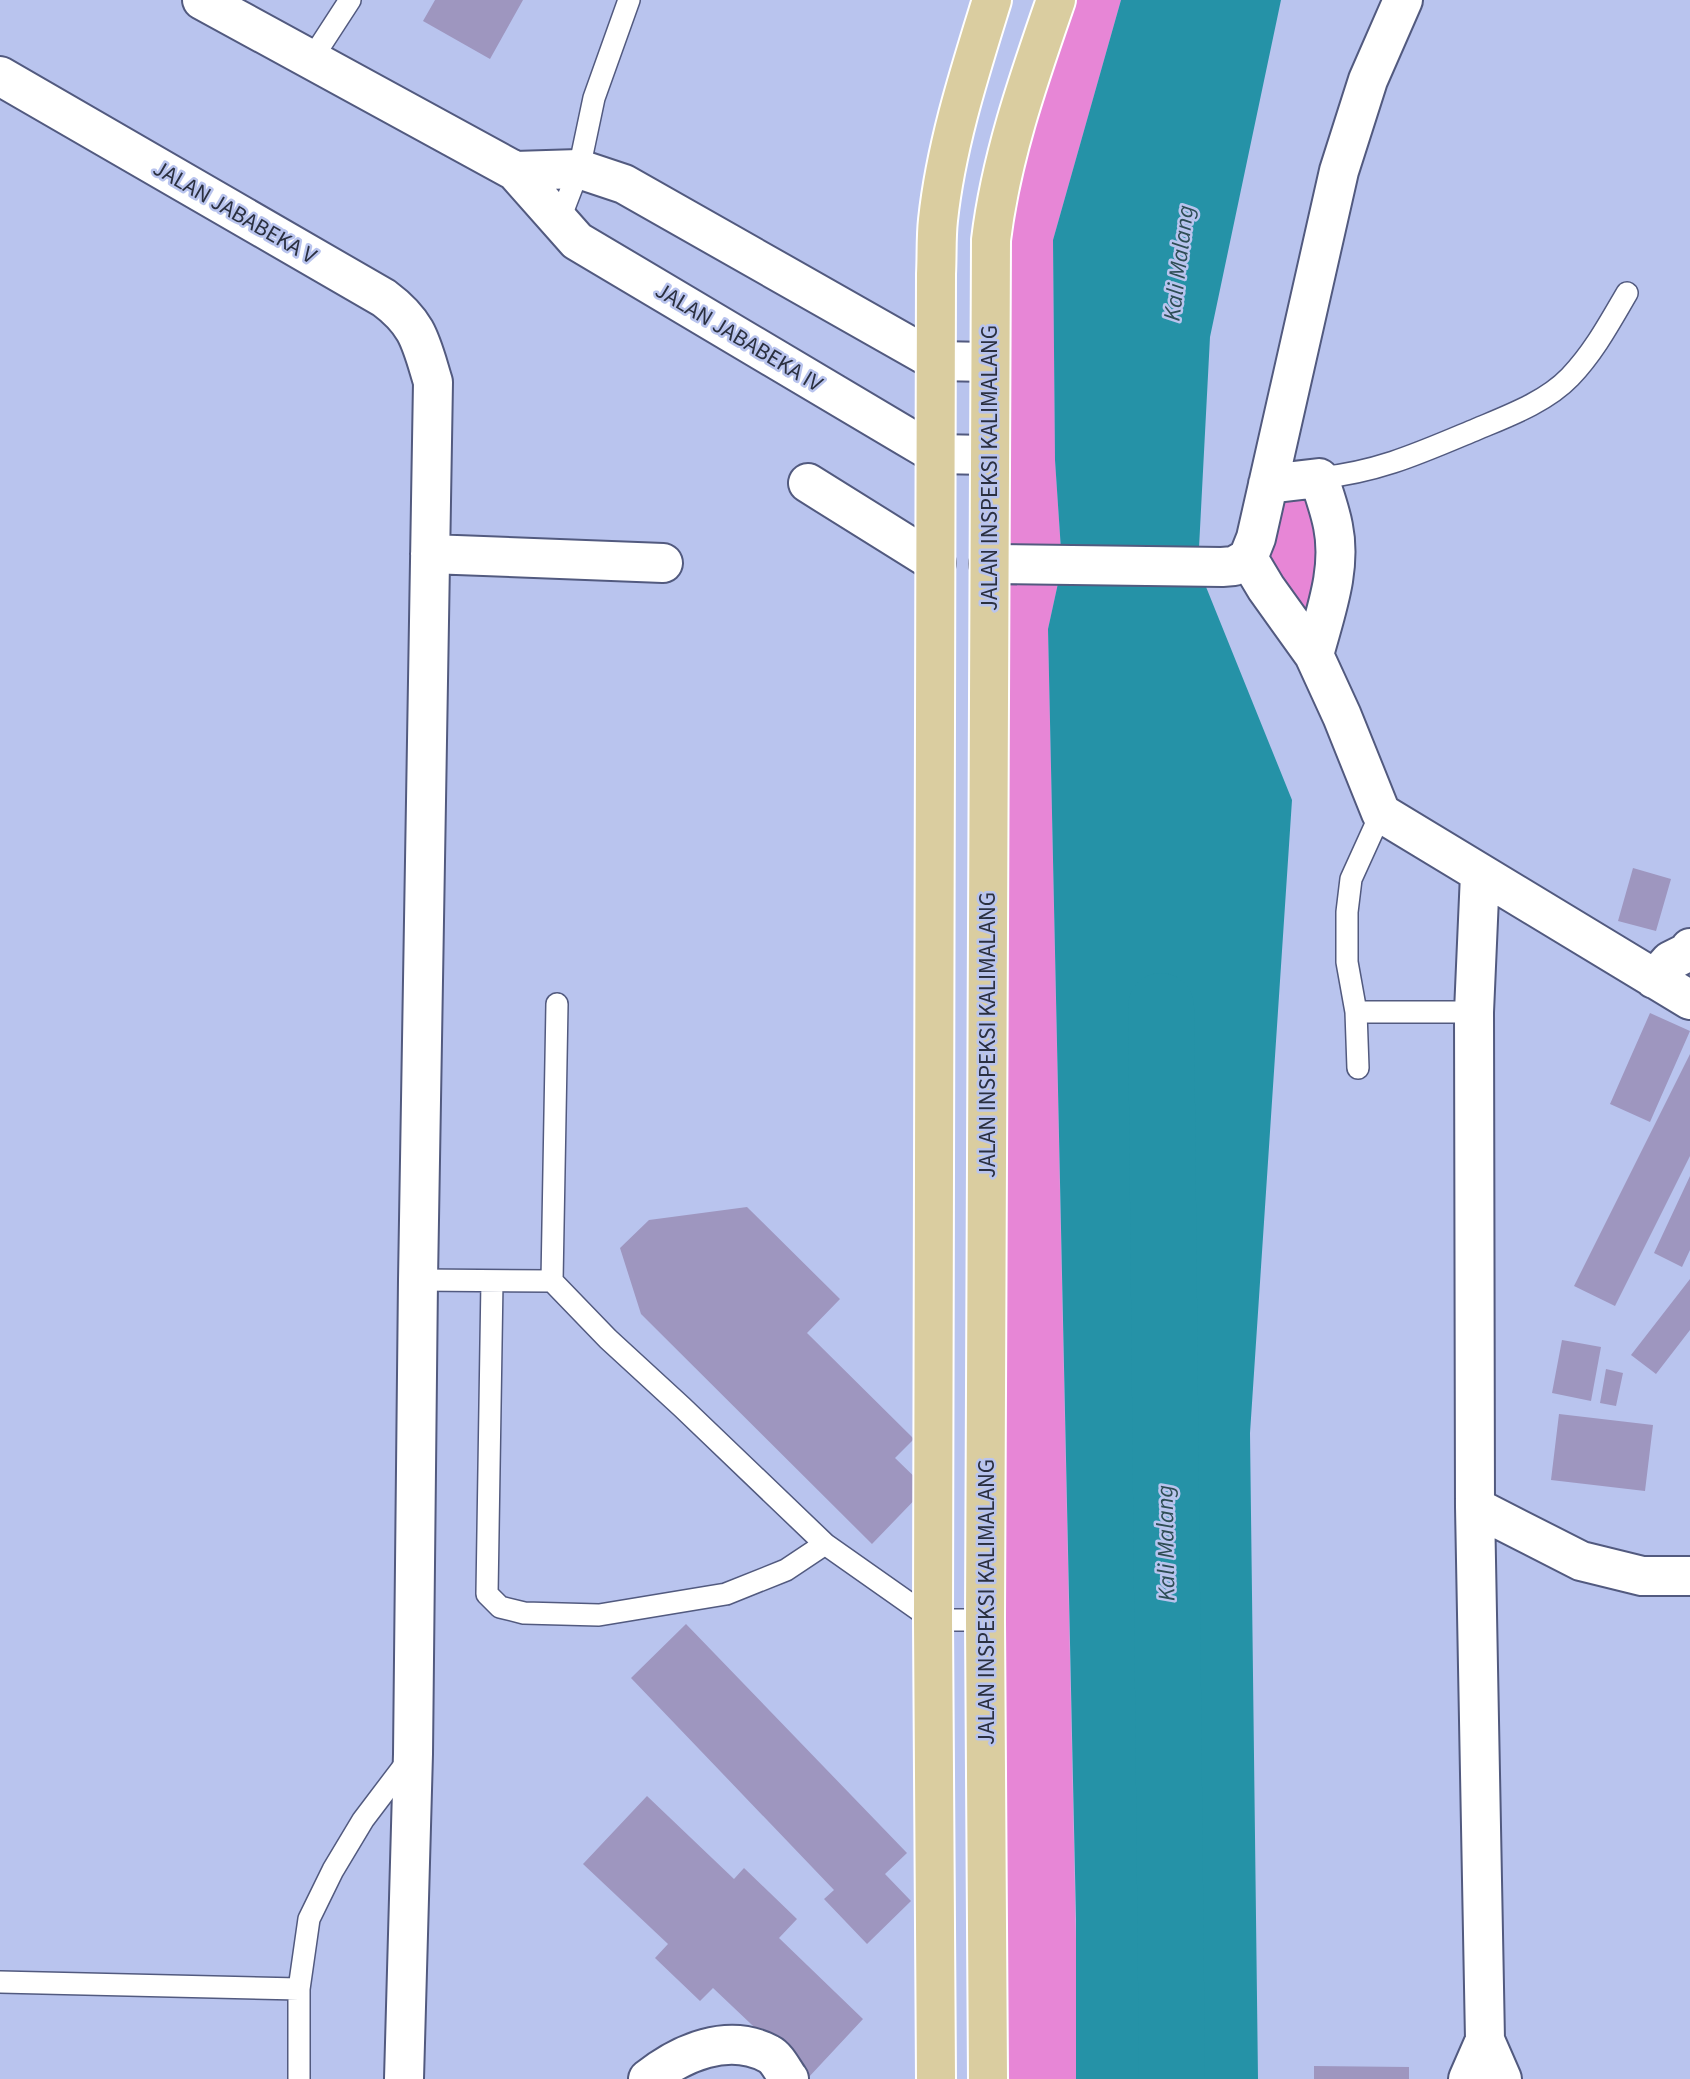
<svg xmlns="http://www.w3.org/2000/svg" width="1690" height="2079" font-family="'Source Sans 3',sans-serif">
<rect width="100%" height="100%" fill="#b9c4ee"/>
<path fill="#e786d6" d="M1056,0H1121L1053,240L1055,460L1062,565L1048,629L1076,1940V2079H988L991,240Z
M1319,478L1321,628L1248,558L1268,484Z"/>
<path fill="#2592a7" d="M1121,0H1281L1210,337L1198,567L1292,800L1250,1433L1258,2079H1076V1919L1048,629L1062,565L1055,460L1053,240Z"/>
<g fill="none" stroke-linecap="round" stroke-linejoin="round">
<path stroke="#2592a7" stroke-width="66" d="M1161,1006L1172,2079"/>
</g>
<path fill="#9e96bf" d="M435,0H523L490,59L423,21Z
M1633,868L1671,879L1656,931L1618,921Z
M1650,1013L1690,1031L1650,1122L1610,1104Z
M1690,1054V1156L1615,1306L1574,1286Z
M1690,1176V1250L1682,1267L1654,1253Z
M747,1207L840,1299L807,1333L914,1439L895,1458L926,1488L872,1544L641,1314L620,1248L649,1220Z
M1690,1279V1330L1656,1374L1631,1355Z
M1562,1340L1601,1347L1591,1401L1552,1393Z
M1606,1369L1623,1373L1616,1406L1600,1403Z
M1559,1414L1653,1425L1645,1491L1551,1480Z
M686,1624L907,1853L885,1874L911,1901L867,1944L824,1899L834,1890L631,1678Z
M647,1796L734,1879L744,1868L797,1919L779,1938L863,2019L808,2078L713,1988L700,2001L655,1958L668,1944L583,1864Z
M1314,2066L1409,2067V2079H1314Z"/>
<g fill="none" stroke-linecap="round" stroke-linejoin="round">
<g stroke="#525a7f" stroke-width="24">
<path id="service" d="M311,60L350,0
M559,221L579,169L594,98L629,0
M1319,478C1379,472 1422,452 1477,429C1508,416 1546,402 1570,377C1594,352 1610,322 1627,293
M1356,1012H1474
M1358,1068L1356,1012L1347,962V912L1351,879L1381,813
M418,1280L552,1281L608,1339L682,1407L825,1544L933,1620H985
M492,1281L487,1594L500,1607L524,1613L599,1615L726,1594L786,1570L825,1544
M552,1281L557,1004
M0,1982L299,1989
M299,2079V1989L309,1919L333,1870L363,1820L410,1758"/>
</g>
<g stroke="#525a7f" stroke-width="42">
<path id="minor" d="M0,76L384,298C419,324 421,343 433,382L418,1280L413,1754L404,2079
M808,483L936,563
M1268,484L1319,478C1324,494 1330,510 1333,526C1342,570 1325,613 1314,655
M430,554L663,563
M1248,558L1266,588L1314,655L1342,716L1381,813L1690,1000
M989,564L1222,567L1234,566L1248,558L1256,538L1339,171L1368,80L1403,0
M1480,874L1474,1012L1475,1507L1485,2040L1502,2079
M1654,979L1670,961L1688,952L1690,948
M1475,1507L1581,1561L1642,1576H1690
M648,2079C681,2053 728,2032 769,2054C777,2058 783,2071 789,2079
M1468,2079L1485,2040"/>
</g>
<g stroke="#525a7f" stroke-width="42">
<path id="tertiary" d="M202,0L515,171L577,241L907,437L936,454L989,455
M515,171L579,169L624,184L936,361L989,362"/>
</g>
<g stroke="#fff" stroke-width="42">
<path id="primary" d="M936,2079L933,1620L936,274C937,256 936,238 938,220C946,145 970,71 992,0
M988,2079L985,1620L991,240C1001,157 1029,78 1056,0"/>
</g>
<use href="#service" stroke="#fff" stroke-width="21"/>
<use href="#minor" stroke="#fff" stroke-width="38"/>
<use href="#tertiary" stroke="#fff" stroke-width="38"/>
<use href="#primary" stroke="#dacda0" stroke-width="38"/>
</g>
<g text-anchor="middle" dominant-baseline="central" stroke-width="5" stroke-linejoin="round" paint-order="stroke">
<g font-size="23" fill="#2b3040" stroke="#b9c4ee">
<text transform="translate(235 212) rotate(30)">JALAN JABABEKA V</text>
<text transform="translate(739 337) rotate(31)">JALAN JABABEKA IV</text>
<text transform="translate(989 468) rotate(-90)">JALAN INSPEKSI KALIMALANG</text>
<text transform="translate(987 1035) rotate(-90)">JALAN INSPEKSI KALIMALANG</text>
<text transform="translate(986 1602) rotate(-90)">JALAN INSPEKSI KALIMALANG</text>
</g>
<g font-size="24" font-style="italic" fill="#2e4d54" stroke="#b9c4ee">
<text transform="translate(1179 263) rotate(-83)">Kali Malang</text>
<text transform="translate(1166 1543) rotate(-91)">Kali Malang</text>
</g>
</g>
</svg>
